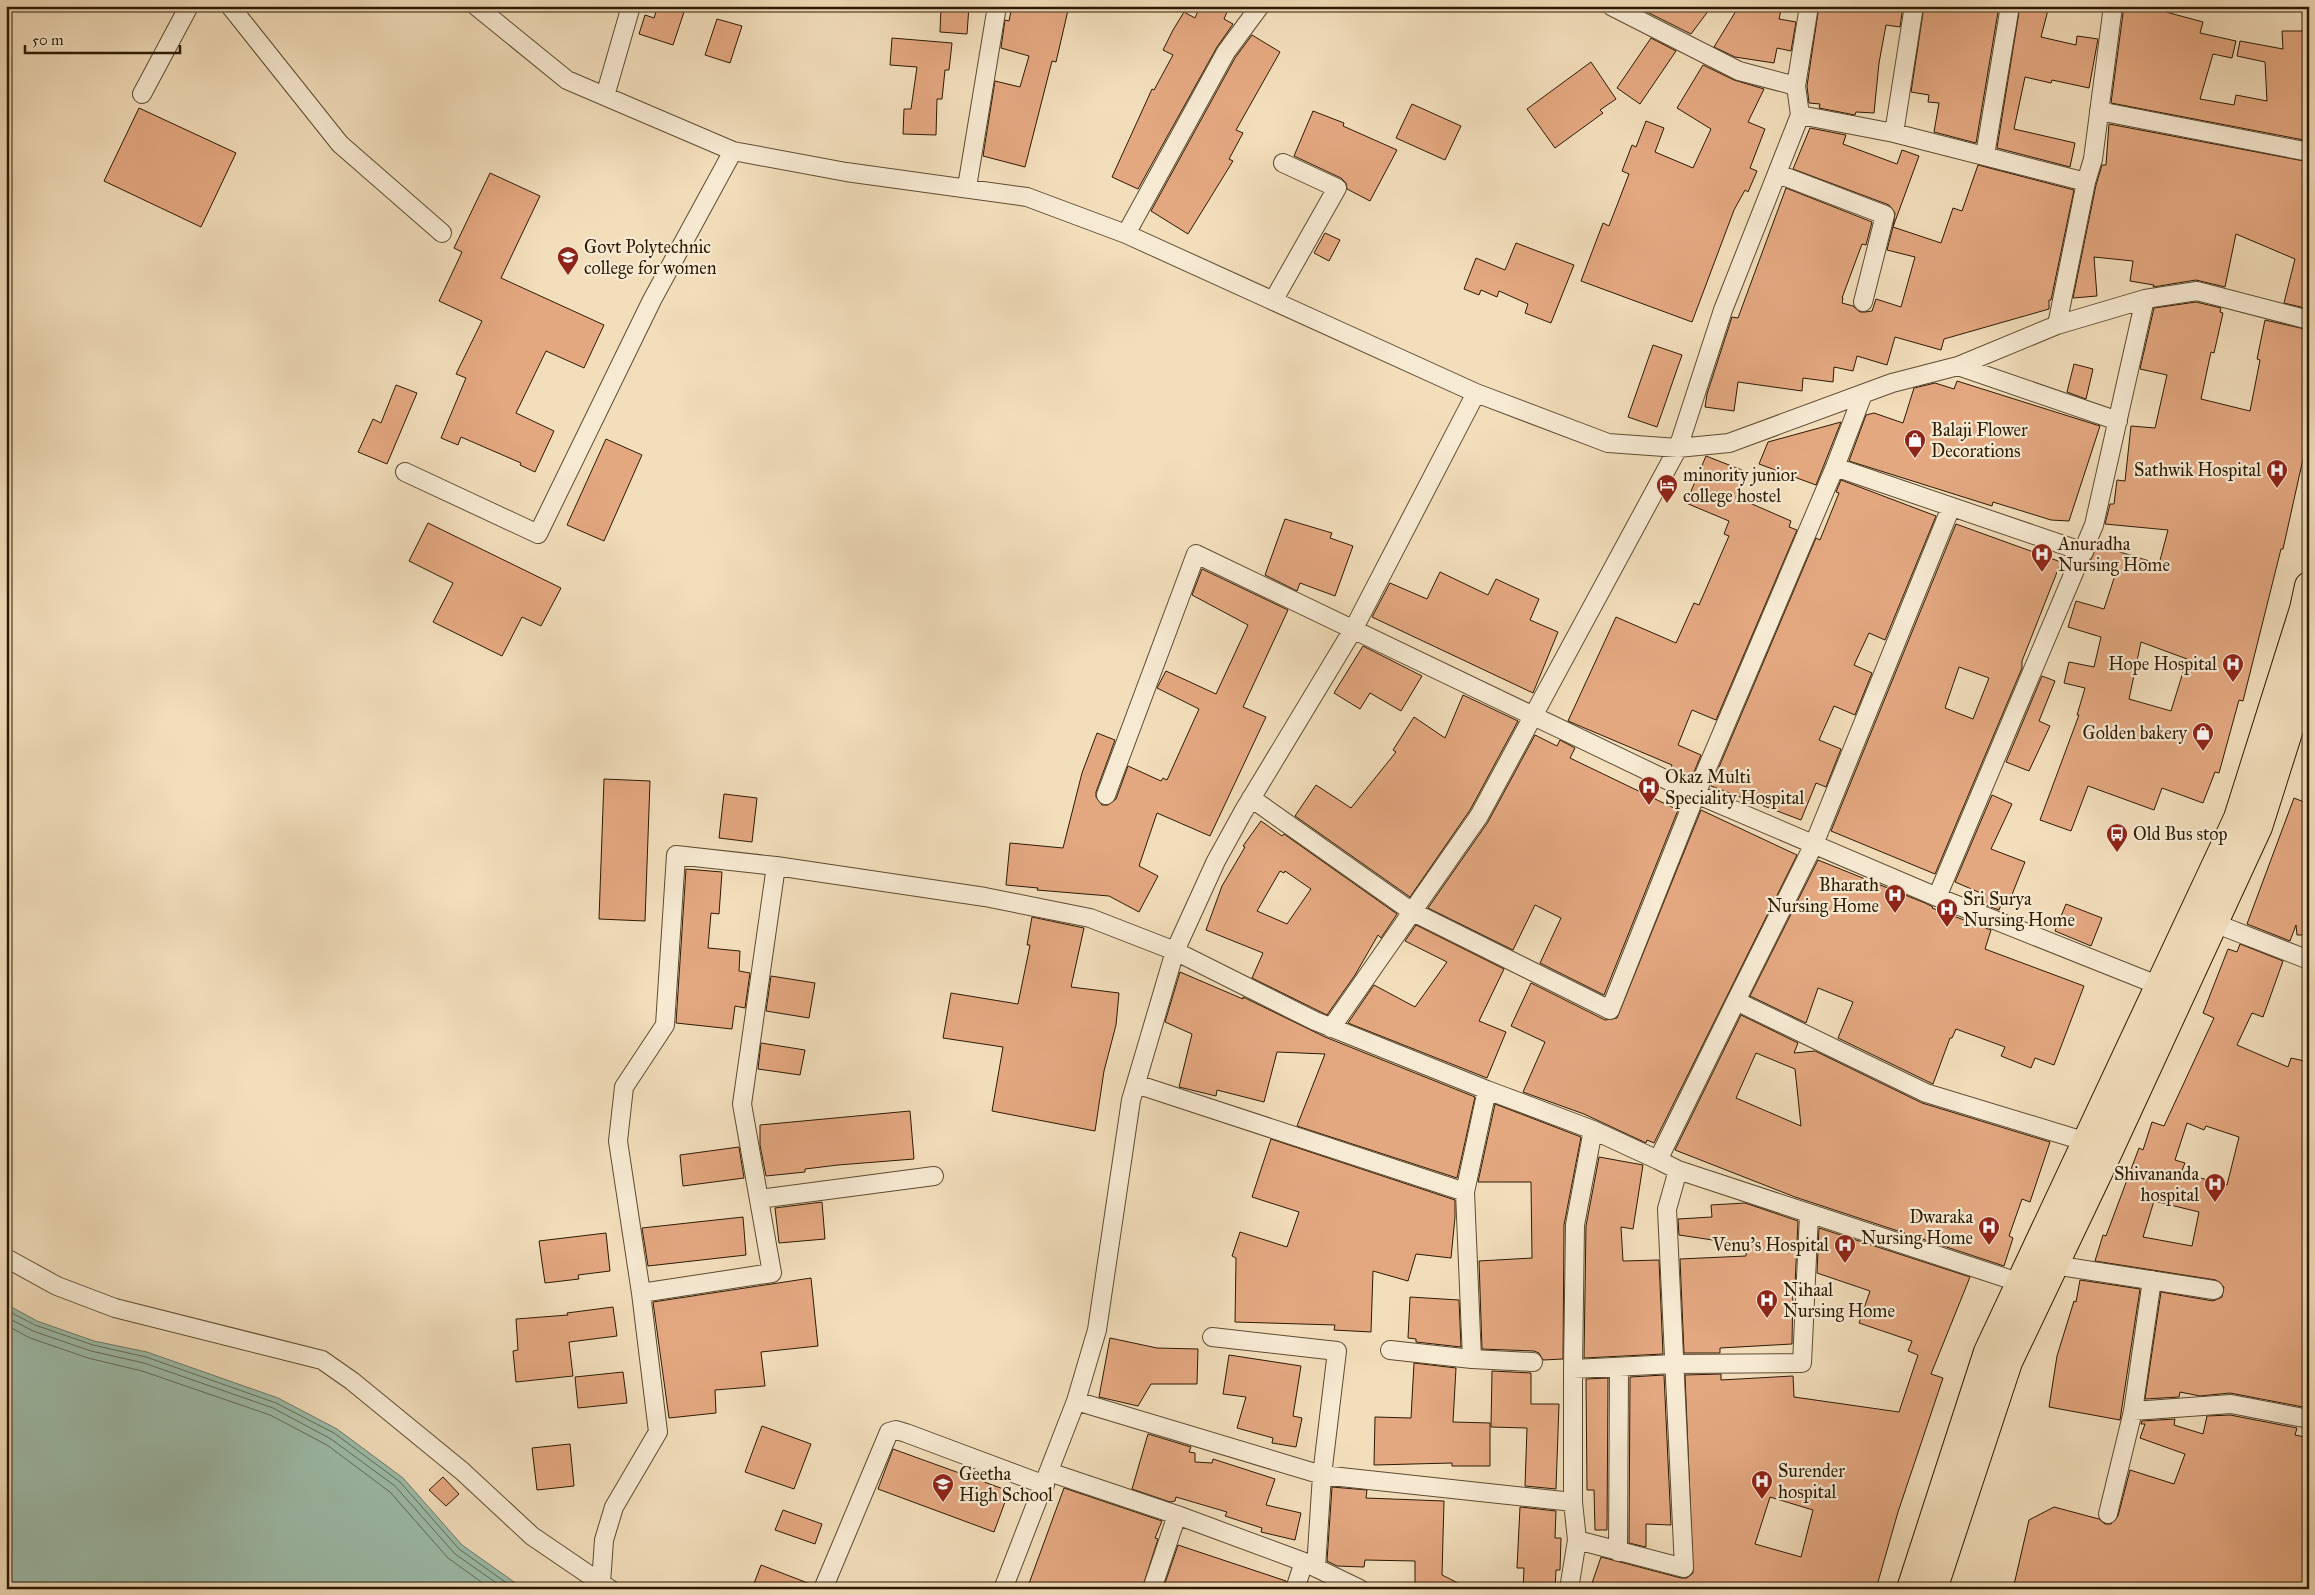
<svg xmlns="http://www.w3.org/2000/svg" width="2315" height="1595" font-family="'IM FELL Great Primer',serif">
<rect width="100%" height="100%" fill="#f3debc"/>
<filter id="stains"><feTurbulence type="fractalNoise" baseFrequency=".004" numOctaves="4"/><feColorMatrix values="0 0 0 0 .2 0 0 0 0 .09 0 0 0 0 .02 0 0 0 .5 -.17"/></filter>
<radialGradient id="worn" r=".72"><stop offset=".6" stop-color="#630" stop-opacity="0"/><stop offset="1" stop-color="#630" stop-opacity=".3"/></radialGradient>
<path fill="#9dbdab" stroke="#707c67" d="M6,1304L37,1321L94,1341L147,1352L278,1398L337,1429L403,1478L462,1545L524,1589H6Z"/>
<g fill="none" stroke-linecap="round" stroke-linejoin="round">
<path stroke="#646c56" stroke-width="1" d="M6,1310L35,1325L93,1345L146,1357L276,1403L334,1433L400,1482L459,1549L515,1589
M6,1317L33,1331L91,1351L144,1363L273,1408L331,1439L395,1486L455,1554L505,1589
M6,1325L30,1338L88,1358L142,1371L270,1415L327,1445L390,1492L448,1558L491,1589"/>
</g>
<path fill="#e4a881" stroke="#2c1a02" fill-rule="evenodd" d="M658,6H686L673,45L639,34L645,15L654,18Z
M941,6H969L967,34L940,32Z
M1012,6H1069L1056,62L1052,61L1025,167L983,156L995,81L1020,87L1029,56L1001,48L1005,20L1009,21Z
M1200,6H1216L1227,12L1224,19L1233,24L1217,47L1138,189L1112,177L1152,89L1154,90L1173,55L1163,50L1173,30L1184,12L1195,18Z
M1635,6H1712L1691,34Z
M1739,6H1782L1779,19L1796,22L1791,51L1777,48L1774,63L1735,57L1714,47Z
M1819,6H1903L1900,27L1886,25L1879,63L1874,113L1856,112L1855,115L1819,108L1820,104L1809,103L1807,86Z
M1924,6H1999L1976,143L1934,132L1939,103L1928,102L1929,95L1911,92Z
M2020,6H2049L2041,37L2076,45L2077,36L2098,39L2089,88L2052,80L2051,83L2025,77L2014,129L2075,143L2070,167L1997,148Z
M2124,6H2156L2155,9L2203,22L2200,33L2236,41L2232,58L2213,54L2200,99L2234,105L2236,95L2267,101L2265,62L2237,56L2240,41L2283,49L2282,31H2309V141L2111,103Z
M717,19L742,26L730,63L705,55Z
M1252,35L1280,52L1236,130L1243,133L1229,159L1233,161L1188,234L1151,211L1235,58Z
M892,38L952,43L949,70H945L942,99H937L936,135L903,134L904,109H911L917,67L890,65Z
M1651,38L1676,51L1640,104L1617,88Z
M1591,62L1616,99L1600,110L1603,113L1555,148L1527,109Z
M1703,65L1734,80L1764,89L1748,122L1765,129L1750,168L1757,171L1748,192L1745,190L1734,210L1692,322L1581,281L1603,223L1609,226L1629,174L1622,171L1632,145L1636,147L1646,121L1664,128L1655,152L1693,168L1711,129L1677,108Z
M1412,104L1461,126L1445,160L1396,138Z
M139,108L236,153L201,227L104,181Z
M1313,111L1344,123L1343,126L1397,150L1370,201L1347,189L1346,183L1341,178L1294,156Z
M2109,124L2309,162V309L2284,303L2295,259L2236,234L2225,287L2196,280L2153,287L2154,285L2130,281L2133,261L2094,257L2097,296L2073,298L2096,185L2102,165H2106Z
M1810,128L1846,135L1843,144L1897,164L1902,150L1919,156L1893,227L1895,213L1889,205L1793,169Z
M1978,165L2074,190L2051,300H2049V309L1944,339L1941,350L1895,337L1887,365L1857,356L1853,371L1834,367L1833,382L1803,378L1802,391L1738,382L1734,411L1705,407L1707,394L1732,317L1738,318L1786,188L1872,222L1866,245L1862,244L1842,298H1843L1842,303L1853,306L1860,312H1865L1872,311L1876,299L1901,307L1915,257L1887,250L1893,227L1941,243L1953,208L1962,211Z
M490,173L540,196L501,278L604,325L584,368L546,351L516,413L554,431L535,472L520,465L521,463L461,437L458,445L441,438L466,378L456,374L482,321L439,301L462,252L454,248Z
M1325,233L1340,240L1329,261L1314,253Z
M1516,243L1574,265L1551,323L1525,313L1528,304L1499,291L1497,297L1481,290L1479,295L1464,289L1476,258L1505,270Z
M2196,302L2221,308L2220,312L2223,313L2214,353L2211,352L2201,399L2250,411L2260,360L2257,359L2265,320L2309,330V403L2304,419L2309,421V432L2283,549H2281L2243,701L2239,700L2219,773L2215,772L2203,803L2162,788L2154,810L2088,786L2071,831L2040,820L2079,715H2077L2085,688L2064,683L2069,662L2094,667L2101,637L2068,627L2076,601L2104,609L2116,572L2090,562L2097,545L2159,564L2168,530L2105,524L2110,504H2114L2117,480L2125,481L2131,426L2155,428L2167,375L2140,369L2154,308ZM2141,642L2187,659L2171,711L2129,699Z
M1653,345L1682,355L1657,427L1628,417Z
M2074,364L2093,369L2086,399L2067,392Z
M1957,381L2100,426L2069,521L2051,520L1993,502L1992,506L1849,461L1866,415L1874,413L1903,423L1914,388L1935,383L1954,389Z
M396,385L417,393L387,464L358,452L373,419L381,423Z
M1841,422L1816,485L1759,464L1768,442Z
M606,439L642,455L604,541L567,525Z
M1706,456L1747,472L1736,497L1791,521L1789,527L1797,530L1716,720L1692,710L1678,745L1701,755L1692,777L1671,768L1672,765L1568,721L1616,617L1676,643L1694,603L1699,605L1729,536L1724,534L1729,521L1686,503Z
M1841,480L1936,516L1885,640L1869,633L1854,665L1872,673L1855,715L1834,706L1819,740L1841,749L1826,787L1816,783L1801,820L1711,786L1816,538L1820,540L1839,493L1836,492Z
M1285,519L1332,533L1330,538L1353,546L1335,596L1300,583L1297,591L1265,575Z
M428,523L561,588L541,626L522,617L502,656L433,622L453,583L409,561Z
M1956,524L2061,562L2022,661V668L1935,874L1831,831ZM1959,667L1989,678L1973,719L1945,708Z
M1202,569L1288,610L1243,707L1266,717L1210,836L1157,813L1139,866L1158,876L1139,912L1109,896L1037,890L1038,888L1006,885L1010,843L1063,848L1082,773L1097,733L1115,740L1096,792V797L1102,805H1108L1116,799L1128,766L1161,781L1163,778L1167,780L1199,709L1157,688L1166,671L1216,694L1248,625L1192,595Z
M1440,572L1488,595L1496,579L1539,599L1530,620L1558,632L1533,693L1372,617L1390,583L1427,599Z
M1363,646L1422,676L1401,711L1370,693L1360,709L1334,693Z
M2042,676L2055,681L2039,721L2050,726L2029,771L2006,762Z
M1463,695L1518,721L1470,810L1410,897L1295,816L1316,785L1351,808L1396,752L1393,750L1414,717L1445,738Z
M1535,735L1557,746L1560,740L1575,748L1570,758L1678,810L1604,995L1540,963L1561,918L1535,905L1513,950L1428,908L1488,822Z
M604,779L650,781L645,921L599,919Z
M724,794L757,798L752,842L719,838Z
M1992,795L2012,804L1991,849L2025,862L2007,907L2001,905L1999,910L1980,903L1983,894L1955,882Z
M2294,798L2309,804V935H2297L2296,925L2290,941L2247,924Z
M1701,810L1797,855L1654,1143L1647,1140L1646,1143L1584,1114L1523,1092L1545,1042L1511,1026L1531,983L1605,1020L1617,1018Z
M1261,821L1282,836L1284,834L1397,914L1381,938L1378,935L1355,975L1327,1015L1252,978L1263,953L1206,930L1222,886L1245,847L1243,846ZM1280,871L1284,873L1285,871L1311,889L1287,924L1257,911Z
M1818,860L1925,903L1933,907L1932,908L1991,930L1985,949L2084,986L2054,1065L2035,1058L2031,1068L2001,1056L2005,1047L1956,1029L1952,1038H1950L1933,1084L1838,1038L1853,1002L1818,988L1806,1023L1750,996Z
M686,869L722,872L719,914L711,913L708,948L740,951L739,971L750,973L745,1008L735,1006L732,1029L676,1023Z
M2066,904L2102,918L2091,946L2055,931Z
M1032,917L1084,928L1071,987L1119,993L1116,1025L1104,1071L1095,1131L992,1111L1003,1047L943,1038L951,993L1018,1004L1030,945H1027Z
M1416,925L1504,969L1479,1021L1506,1032L1487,1078L1348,1023L1374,985L1415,1007L1447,962L1405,941Z
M2240,944L2283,961L2263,1017L2252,1013L2237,1045L2288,1067L2291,1058L2309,1062V1386L2303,1407L2230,1393L2200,1396L2180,1392L2179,1397L2145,1399L2161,1292L2213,1301L2222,1297L2224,1287L2216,1280L2095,1261L2103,1235L2106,1236L2139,1148L2143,1150L2152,1122L2164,1126L2214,1018L2203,1013L2228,949L2237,952ZM2187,1123L2204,1130L2206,1126L2239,1137L2227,1185L2181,1173L2185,1163L2175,1160ZM2154,1201L2199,1212L2192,1246L2143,1237Z
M1180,972L1243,999V997L1325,1037L1475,1097L1457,1178L1297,1126L1325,1054L1277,1052L1264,1102L1217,1090L1216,1096L1179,1087L1192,1034L1165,1022Z
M771,976L815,983L809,1018L766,1011Z
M1741,1015L1798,1043L1794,1053L1815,1051L1922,1103L2050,1142L2030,1202L2022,1199L2009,1236L2013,1238L2004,1266L1795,1197L1675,1150ZM1756,1053L1795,1069L1801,1126L1736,1098Z
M761,1043L805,1050L800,1075L758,1069Z
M1495,1104L1581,1137L1564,1225L1563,1359L1543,1360L1539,1353L1534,1351L1482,1349L1479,1261L1532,1258L1531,1182H1478Z
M910,1111L914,1159L838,1165L805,1169V1172L766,1176L760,1145V1125Z
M1271,1139L1455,1200V1217L1451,1258L1416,1254L1408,1281L1373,1271L1371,1332L1334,1330L1335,1325L1235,1322L1236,1258L1232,1256L1240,1232L1287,1247L1299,1212L1252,1197Z
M739,1147L744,1178L683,1186L680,1155Z
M1599,1157L1643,1165L1633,1229L1621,1227L1623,1261L1659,1260L1663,1354L1584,1358L1586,1226Z
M822,1202L825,1239L779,1243L775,1208Z
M1745,1203L1798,1221L1795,1285H1793L1792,1344L1720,1348V1353H1684L1680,1259L1746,1256V1245L1679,1235L1678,1219L1712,1217L1711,1205Z
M743,1217L746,1255L648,1266L642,1228Z
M1819,1228L1970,1277L1931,1374L1943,1378L1898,1512L1876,1589H1590L1601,1557L1681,1578H1687L1693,1573L1685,1375L1721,1374V1380L1793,1376L1794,1397L1899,1412L1918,1355L1908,1351L1912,1341L1859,1323L1870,1291L1817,1273ZM1770,1497L1813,1510L1801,1557L1755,1544Z
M606,1233L610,1271L578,1275L579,1279L545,1283L539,1241Z
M811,1278L818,1346L761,1352L765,1386L715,1390L716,1413L669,1418L653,1302Z
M2080,1280L2140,1289L2120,1420L2049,1407L2057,1356L2074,1301L2076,1302Z
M1410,1297L1459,1300L1461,1347L1416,1342V1339L1408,1338Z
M613,1307L617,1336L569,1342L573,1376L516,1382L513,1351L518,1350L516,1319L568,1315L567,1313Z
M1110,1338L1157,1348L1198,1349L1197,1384H1151L1138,1406L1099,1397Z
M1229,1355L1301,1366L1293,1416L1302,1418L1296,1447L1272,1443L1273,1438L1237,1428L1246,1397L1223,1394Z
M1414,1363L1456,1368L1453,1422L1490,1423V1466H1452V1463L1374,1465L1375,1417L1411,1418Z
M1492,1371L1531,1373V1404H1559L1556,1489L1525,1486L1527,1428L1491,1427Z
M623,1372L627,1403L578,1408L575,1377Z
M1664,1375L1671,1525L1646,1524V1547L1629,1543L1630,1377Z
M1608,1378L1607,1530H1595L1594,1490H1587L1586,1379Z
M2230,1415L2297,1428L2295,1435L2309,1438V1589H2013L2029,1520L2054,1507L2099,1519L2105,1524H2111L2118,1516L2130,1470L2174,1484L2185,1454L2140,1438L2145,1424H2141L2142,1421L2175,1419L2174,1425L2203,1434L2207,1416Z
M762,1426L811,1444L794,1489L745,1472Z
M1148,1434L1191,1447L1189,1452L1195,1453V1462L1212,1463L1213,1459L1275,1479L1266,1505L1301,1513L1295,1540L1261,1532L1262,1528L1225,1516L1227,1512L1176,1497L1175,1501L1170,1502L1132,1489Z
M570,1444L574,1486L537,1490L532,1448Z
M893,1449L1009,1491L994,1532L878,1489Z
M443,1477L459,1494L446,1506L429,1490Z
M1332,1487L1367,1490L1366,1498L1444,1501L1442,1575L1470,1589H1415V1561L1365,1560L1364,1567L1337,1566L1327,1561Z
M1064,1488L1162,1521L1155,1538L1158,1539L1142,1589H1027Z
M1520,1507L1556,1511L1555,1538H1561L1560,1570H1556L1555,1589H1523L1524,1568H1517Z
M783,1510L822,1524L815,1544L775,1530Z
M1178,1545L1286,1581L1285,1589H1163Z
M761,1565L813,1585V1589H752Z"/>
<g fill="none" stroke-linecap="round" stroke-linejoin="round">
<g stroke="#5e4b30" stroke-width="20">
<path id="street" d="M230,6L340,144L442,233
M476,6L567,80L733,151L846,172L1027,197L1126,234L1476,393
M1611,6L1739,71L1796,86
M142,94L189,6
M605,96L631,6
M2099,111L2309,152
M1800,115L1894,133L2086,182
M1894,133L1914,6
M1985,155L2010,6
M1778,174L1885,215L1863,302
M967,187L997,6
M1126,234L1226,52L1260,6
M1273,301L1337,188L1283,163
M2057,325L2086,182L2093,159L2113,6
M1958,366L2118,421
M1835,467L2084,552
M405,472L538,534L652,300L733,151
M1106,795L1196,554L1696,794L1937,897L2094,525L2145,299
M1251,798L1411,911L1610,1010L1696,794L1835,467L1863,394
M1937,897L2160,986
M2214,923L2309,960
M1736,1001L1814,844L1951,507
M1331,1028L1479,816L1678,448L1723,310L1800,115L1796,86L1809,6
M1136,1084L1465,1192L1487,1090L1593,1130L1658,1160L1736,1001L1926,1093L2087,1142
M1678,1170L2021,1283
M1465,1192L1472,1359L1533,1362
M759,1199L934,1176
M6,1258L57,1286L115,1308L322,1360L352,1381L462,1471L532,1536L601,1583
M2054,1265L2214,1290
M641,1293L772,1273L742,1104L776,866
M1390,1350L1472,1359
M1573,1369L1674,1364L1802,1363L1809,1215
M1076,1401L1322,1475L1337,1351L1212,1337
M2133,1411L2231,1404L2309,1419
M1049,1472L1177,1515L1304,1562L1360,1589
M2108,1514L2133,1411L2152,1280
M1577,1540L1684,1568L1667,1209L1678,1170L1658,1160
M1618,1552L1619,1368
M1316,1568L1322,1475L1573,1502
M610,1589L601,1583L604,1540L614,1507L658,1432L641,1293L618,1141L624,1087L665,1025L676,855L776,866L985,897L1090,918L1175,951L1315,1021L1487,1090
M823,1589L889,1432L896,1430L906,1433L1045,1485
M1003,1589L1076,1401L1097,1330L1131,1100L1175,951L1216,861L1243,812L1354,628L1476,393L1608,443L1678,448L1729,443L1892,383L1958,366L2057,325L2145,299L2197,291L2309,320
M1152,1589L1177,1515
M1295,1589L1304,1562
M1569,1589L1577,1540L1573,1502V1369L1575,1225L1593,1130"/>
</g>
<g stroke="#2c1a02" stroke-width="30">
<path id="highway" d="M1911,1589L1988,1352L2238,818L2304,609L2309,586
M1933,1589L2008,1362L2108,1152L2258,827L2309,666"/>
</g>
<use href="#street" stroke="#f7ead3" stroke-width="18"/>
<use href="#highway" stroke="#f3debc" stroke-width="28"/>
</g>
<defs>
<g id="university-pin" transform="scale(1.125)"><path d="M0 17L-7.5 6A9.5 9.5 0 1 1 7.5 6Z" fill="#8f2418" stroke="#f7ead3"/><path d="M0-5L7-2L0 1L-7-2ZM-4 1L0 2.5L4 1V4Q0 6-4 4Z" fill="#fff"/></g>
<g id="shop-pin" transform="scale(1.125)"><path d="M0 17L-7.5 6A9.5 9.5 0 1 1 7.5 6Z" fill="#8f2418" stroke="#f7ead3"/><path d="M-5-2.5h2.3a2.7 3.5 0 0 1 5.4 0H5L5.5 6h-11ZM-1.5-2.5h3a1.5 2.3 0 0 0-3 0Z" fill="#fff"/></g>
<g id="hospital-pin" transform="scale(1.125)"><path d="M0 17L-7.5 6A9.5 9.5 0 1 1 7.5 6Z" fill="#8f2418" stroke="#f7ead3"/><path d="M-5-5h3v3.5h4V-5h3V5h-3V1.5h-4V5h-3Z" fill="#fff"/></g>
<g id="hotel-pin" transform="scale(1.125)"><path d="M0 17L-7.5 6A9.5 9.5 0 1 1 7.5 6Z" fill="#8f2418" stroke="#f7ead3"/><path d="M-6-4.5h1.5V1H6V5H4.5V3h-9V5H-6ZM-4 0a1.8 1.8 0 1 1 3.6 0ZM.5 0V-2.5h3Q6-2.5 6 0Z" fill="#fff"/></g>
<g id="bus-pin" transform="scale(1.125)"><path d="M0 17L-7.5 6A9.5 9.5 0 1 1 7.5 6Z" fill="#8f2418" stroke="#f7ead3"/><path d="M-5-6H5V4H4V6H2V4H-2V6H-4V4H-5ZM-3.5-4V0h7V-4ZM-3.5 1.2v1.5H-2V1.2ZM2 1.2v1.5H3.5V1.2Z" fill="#fff"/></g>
<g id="school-pin" transform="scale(1.125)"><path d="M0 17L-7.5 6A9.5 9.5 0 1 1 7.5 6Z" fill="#8f2418" stroke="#f7ead3"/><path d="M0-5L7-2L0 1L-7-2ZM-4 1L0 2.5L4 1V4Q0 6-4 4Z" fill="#fff"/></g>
</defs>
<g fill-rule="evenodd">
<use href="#university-pin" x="568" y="257"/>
<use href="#shop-pin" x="1915" y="440"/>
<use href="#hospital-pin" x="2277" y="470"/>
<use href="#hotel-pin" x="1667" y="485"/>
<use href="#hospital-pin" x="2042" y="554"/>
<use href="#hospital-pin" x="2233" y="664"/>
<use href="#shop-pin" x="2203" y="733"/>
<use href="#hospital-pin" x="1649" y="787"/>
<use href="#bus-pin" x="2117" y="834"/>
<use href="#hospital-pin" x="1895" y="895"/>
<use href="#hospital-pin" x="1947" y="909"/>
<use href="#hospital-pin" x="2215" y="1184"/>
<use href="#hospital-pin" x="1989" y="1227"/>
<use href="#hospital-pin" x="1845" y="1245"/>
<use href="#hospital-pin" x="1767" y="1300"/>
<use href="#hospital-pin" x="1762" y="1481"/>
<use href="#school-pin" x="943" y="1484"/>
</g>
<g text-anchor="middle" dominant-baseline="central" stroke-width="4.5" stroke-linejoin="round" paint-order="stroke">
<g font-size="18" fill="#2c1a02" stroke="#f7ead3" text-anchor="start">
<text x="584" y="247">Govt Polytechnic<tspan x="584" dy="21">college for women</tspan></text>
<text x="1931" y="430">Balaji Flower<tspan x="1931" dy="21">Decorations</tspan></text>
<text x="2261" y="470" text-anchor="end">Sathwik Hospital</text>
<text x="1683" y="475">minority junior<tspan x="1683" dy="21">college hostel</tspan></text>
<text x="2058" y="544">Anuradha<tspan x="2058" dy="21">Nursing Home</tspan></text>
<text x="2217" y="664" text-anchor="end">Hope Hospital</text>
<text x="2187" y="733" text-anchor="end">Golden bakery</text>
<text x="1665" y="777">Okaz Multi<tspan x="1665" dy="21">Speciality Hospital</tspan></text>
<text x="2133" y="834">Old Bus stop</text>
<text x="1879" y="885" text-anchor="end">Bharath<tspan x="1879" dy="21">Nursing Home</tspan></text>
<text x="1963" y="899">Sri Surya<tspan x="1963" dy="21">Nursing Home</tspan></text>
<text x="2199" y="1174" text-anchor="end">Shivananda<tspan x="2199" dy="21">hospital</tspan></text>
<text x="1973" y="1217" text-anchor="end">Dwaraka<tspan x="1973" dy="21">Nursing Home</tspan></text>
<text x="1829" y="1245" text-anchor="end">Venu's Hospital</text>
<text x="1783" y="1290">Nihaal<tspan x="1783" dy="21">Nursing Home</tspan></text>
<text x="1778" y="1471">Surender<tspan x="1778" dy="21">hospital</tspan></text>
<text x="959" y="1474">Geetha<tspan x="959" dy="21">High School</tspan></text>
</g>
</g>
<rect width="2315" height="1595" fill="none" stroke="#f3debc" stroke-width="25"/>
<rect x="8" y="8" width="2300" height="1580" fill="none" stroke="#2c1a02" stroke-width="2.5"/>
<rect x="12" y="12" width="2290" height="1570" fill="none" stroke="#2c1a02"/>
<path d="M25 45v8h155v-8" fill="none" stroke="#2c1a02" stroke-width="2.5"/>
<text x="32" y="45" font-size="15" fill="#2c1a02" stroke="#f7ead3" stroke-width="4" paint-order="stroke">50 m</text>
<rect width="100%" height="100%" filter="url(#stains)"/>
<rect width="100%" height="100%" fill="url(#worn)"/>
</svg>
